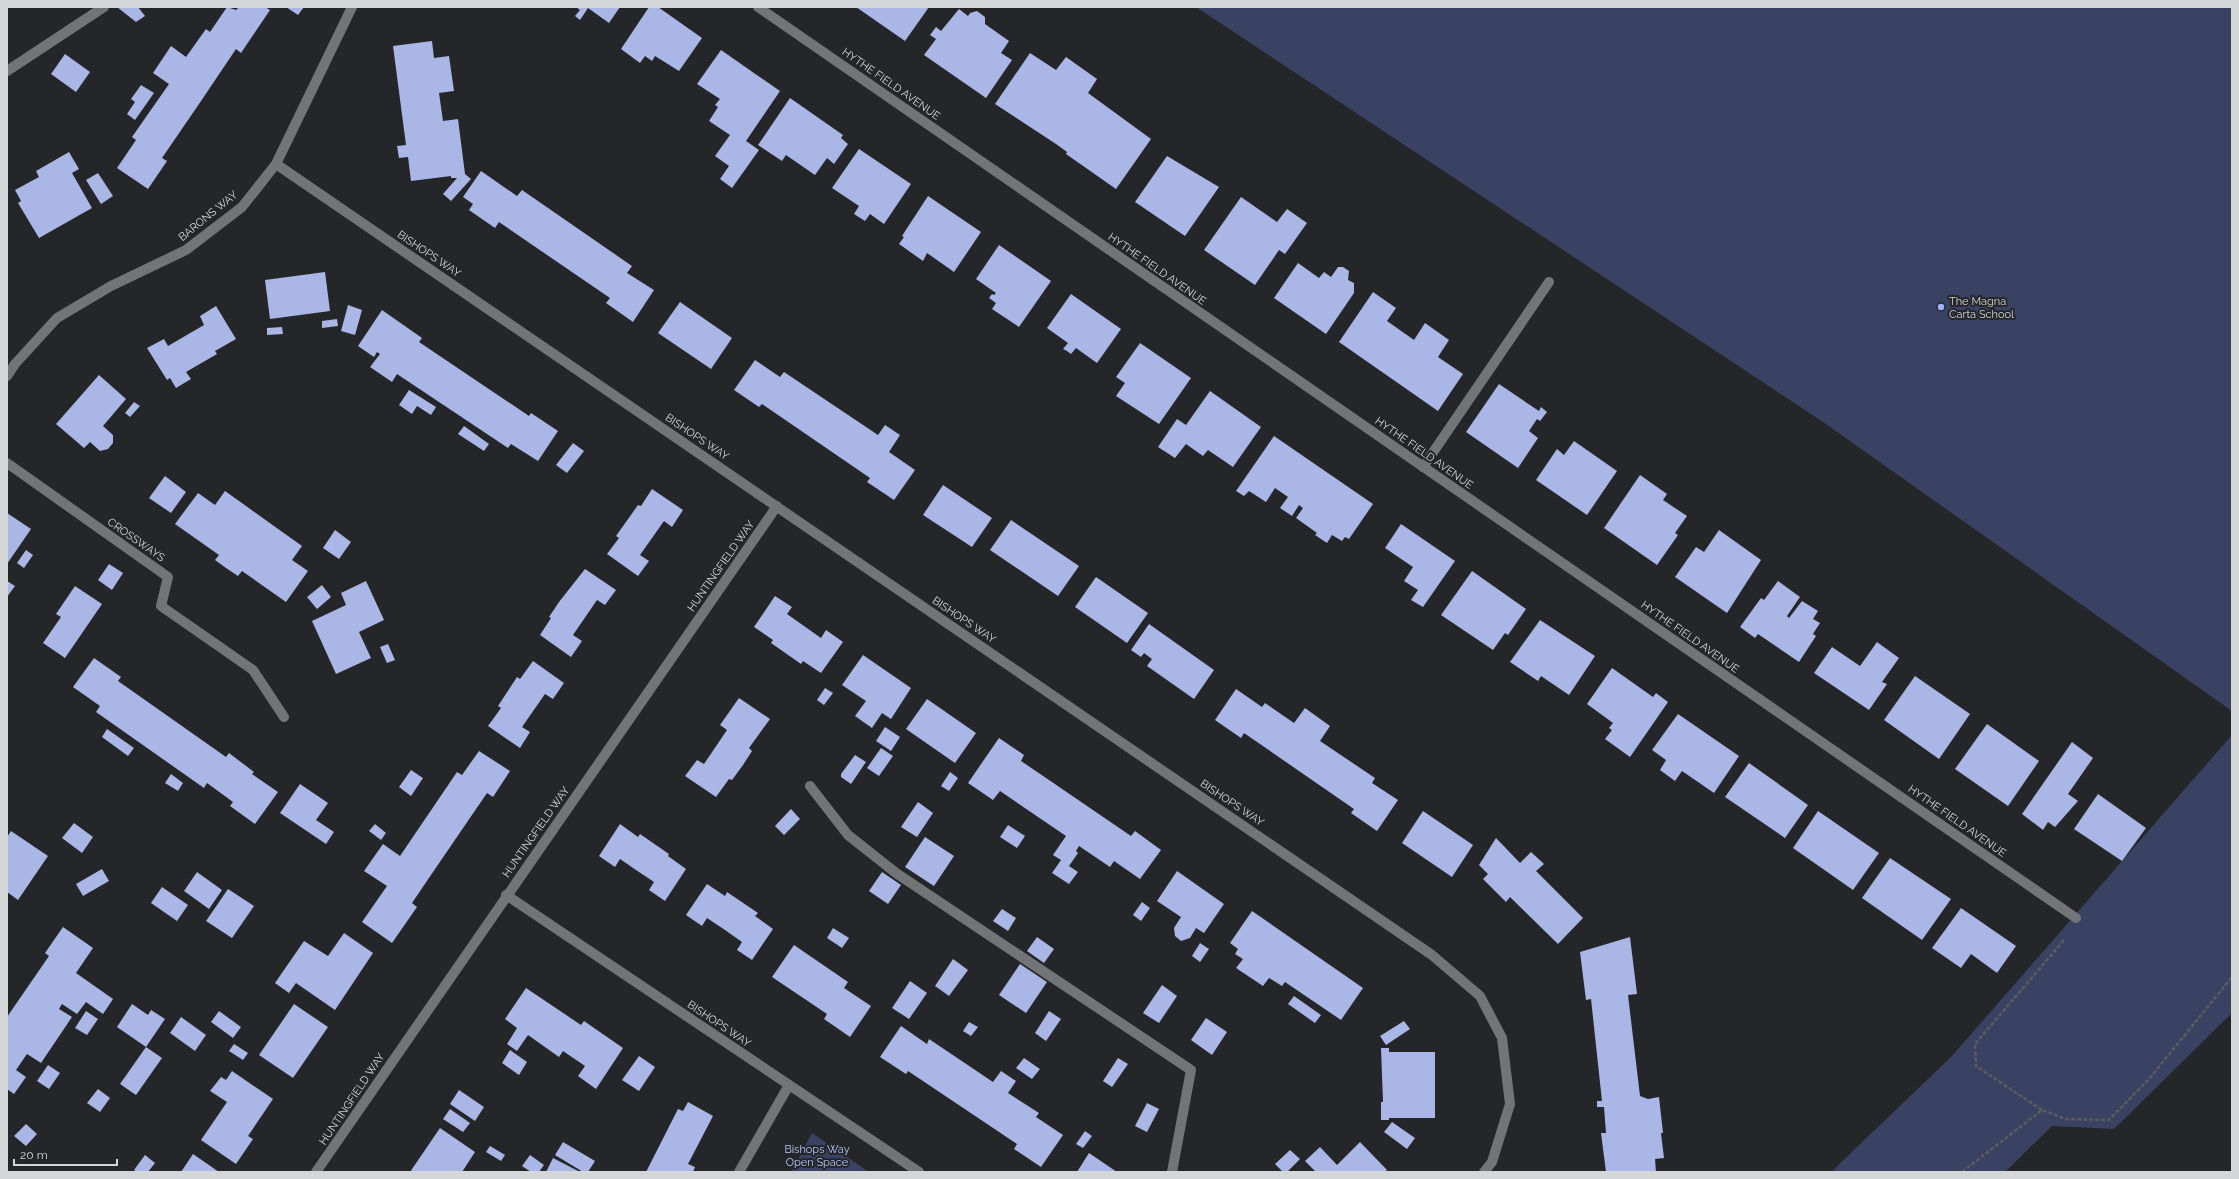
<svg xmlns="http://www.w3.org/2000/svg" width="2239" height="1179" font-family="Raleway,sans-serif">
<rect width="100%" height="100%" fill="#252629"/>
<path fill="#3a4263" d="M1196,7H2232V711L1823,422Z
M2232,735V1013L2114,1129L2052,1126L2005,1172H1831L1951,1057Z
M812,1133L869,1172H791Z"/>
<path fill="#aab7e6" d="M117,7H138L145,16L136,22Z
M227,7L236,10L239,7H265L270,10L241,53L236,49L199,104L162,158L167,161L148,189L117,168L136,140L132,137L169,84L153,73L171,46L186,57L206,29L210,32Z
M286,7H304L298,15Z
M576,7H620L609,23L588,8L580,20L575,16L580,10Z
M649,7H658L702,38L679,71L655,56L652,61L645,56L640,63L621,49Z
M856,7H929L905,41Z
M959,9L968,16L970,13L977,11L985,17V24L1009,41L1001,53L1012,60L986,98L924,55L936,39L930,35L936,27L941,31Z
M432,41L434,58L449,56L454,91L439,93L443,121L458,119L465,174L471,179L451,201L443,194L457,178H451V176L411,181L408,157L399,158L397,146L406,145L393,46Z
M721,50L780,91L746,141L759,150L732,188L720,179L729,166L715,156L730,135L709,121L718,107L715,105L720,99L697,84Z
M1030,53L1056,70L1066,57L1097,79L1088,93L1151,139L1116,189L1066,154L1067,152L1056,144L995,104Z
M65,54L90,72L76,92L51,74Z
M141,85L154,93L135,120L127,114L135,102L131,99Z
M790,98L843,135L841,138L848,144L834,164L827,158L815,175L786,155L782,161L758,145Z
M859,149L911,184L884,224L870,214L865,221L854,214L859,206L832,188Z
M69,152L79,169L72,173L92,208L39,238L18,203L21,201L15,190L39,177L36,171Z
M1167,156L1219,187L1185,236L1135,202Z
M481,171L517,196L522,190L632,266L627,273L654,290L633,322L606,303L610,298L531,244L499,222L495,228L469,210L473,204L463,197Z
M98,173L113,196L101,204L86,180Z
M928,196L981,232L954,272L927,253L923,261L899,244L904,237L902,236Z
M1241,197L1277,222L1287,209L1307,223L1285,254L1279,250L1255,285L1204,250Z
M999,245L1051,281L1019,327L992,309L996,303L989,298L992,294L994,295L996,293L976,279Z
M1298,263L1319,278L1324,272L1331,277L1338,267H1343L1349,271L1348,280L1354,283V293L1326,334L1274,298Z
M325,272L330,311L270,319L265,280Z
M1373,292L1396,308L1387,321L1414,340L1425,323L1449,340L1438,357L1463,374L1438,411L1339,342Z
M1071,294L1121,329L1097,363L1076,348L1071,354L1067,351L1063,349L1068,343L1047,328Z
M680,302L732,338L711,369L658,333Z
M348,305L362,310L355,335L341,331Z
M216,306L236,339L215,351L217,354L186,372L191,379L176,388L170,378L167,380L147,348L164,339L168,346L204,325L200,316Z
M382,310L422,338L419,342L529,416L531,413L558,431L538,461L511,444L508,448L397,374L392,382L370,367L380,354L377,352L374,357L358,346Z
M337,319L338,326L322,328V321Z
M282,327L283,334L267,335V328Z
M1140,343L1191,378L1159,424L1116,396L1125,383L1116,377Z
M755,360L780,377L784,372L878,435L885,425L900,435L889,452L915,470L894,500L867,482L870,478L762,404L759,407L734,390Z
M99,375L126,399L103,426L113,435V443L108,449L100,451L90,442L84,448L56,424Z
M1499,384L1539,411L1541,407L1547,412L1540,421L1537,419L1529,431L1538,438L1518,468L1466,432Z
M409,390L436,407L431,415L417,406L412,414L399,405Z
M1210,391L1261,427L1233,467L1208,450L1203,456L1186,444L1175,458L1158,447L1177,419L1186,425Z
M134,402L140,406L130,417L125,413Z
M464,426L489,444L484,451L458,434Z
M1274,436L1373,504L1349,539L1345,537L1342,541L1332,535L1327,543L1315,535L1317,533L1296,518L1303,508L1299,505L1292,516L1280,508L1288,497L1275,488L1266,502L1249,491L1244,496L1236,491Z
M1574,441L1617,471L1587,515L1536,480L1557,449L1564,455Z
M573,443L584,451L567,473L556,465Z
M1640,475L1667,494L1663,500L1687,516L1675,533L1678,535L1657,565L1604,528Z
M165,476L186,492L171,513L149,498Z
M943,485L992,518L972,547L923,515Z
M652,489L683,510L672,527L664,521L640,555L649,561L638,576L607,554L619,538L616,536L638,505L641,506Z
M225,491L302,546L292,560L308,571L286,602L242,571L238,576L226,568L215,560L219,555L175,524L198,493L215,505Z
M7,513L31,529L7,564Z
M1011,520L1079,566L1058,596L990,550Z
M1401,524L1455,561L1423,607L1411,600L1418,590L1404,581L1413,567L1385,548Z
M335,530L351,542L339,559L323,548Z
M1719,530L1761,560L1727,613L1675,577L1696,547L1704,552Z
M26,550L33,555L24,568L17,563Z
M109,564L123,573L112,590L98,580Z
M585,569L616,590L605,605L597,600L573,635L582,641L571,657L540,635L551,618L549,617L559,602Z
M1472,571L1526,609L1508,635L1505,633L1493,650L1441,615Z
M1096,577L1148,613L1127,643L1075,607Z
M7,581L15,586L7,597Z
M366,581L384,620L359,632L371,658L336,674L312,621L346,605L341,593Z
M1778,581L1800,597L1787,616L1789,618L1802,601L1818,611L1813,619L1820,623L1813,634L1816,636L1799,662L1758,634L1755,638L1740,627L1761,598L1764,600Z
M322,585L331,597L317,609L307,597Z
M75,586L102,604L65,658L43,643L61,617L56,614Z
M775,596L792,607L787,614L821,638L826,630L843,642L821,673L803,661L801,664L771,643L773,640L754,627Z
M1540,620L1595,656L1569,695L1541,676L1538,681L1510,662Z
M1149,624L1214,670L1194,699L1147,666L1152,659L1144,653L1141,657L1131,650Z
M1877,642L1899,658L1882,682L1887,684L1869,710L1814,673L1832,647L1860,666Z
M388,644L395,660L387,663L380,647Z
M863,655L911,688L891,719L882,713L872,728L855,716L866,701L842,685Z
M94,658L121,677L118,681L226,757L229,753L254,772L252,774L278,792L255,824L230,806L233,802L207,783L204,788L96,712L100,706L73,687Z
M533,661L564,683L553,699L545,694L522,727L530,732L520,748L488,726L501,708L498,706L517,677L520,679Z
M1612,668L1653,697L1656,693L1668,702L1630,757L1605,739L1612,730L1609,728L1613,723L1587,704Z
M1915,676L1970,714L1939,759L1884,720Z
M825,688L833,693L824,705L817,700Z
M1236,689L1262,707L1265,703L1294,723L1305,708L1330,726L1320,741L1375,778L1372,783L1398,800L1377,831L1351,813L1354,809L1244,733L1241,738L1215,720Z
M739,698L770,719L749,748L752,751L743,765L732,780L729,779L716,797L685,776L697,760L704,764L727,730L720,725Z
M927,699L976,733L955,763L906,729Z
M1678,714L1739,756L1714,793L1682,771L1675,781L1660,770L1666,760L1652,750Z
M1987,724L2039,761L2008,806L1955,769Z
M885,727L900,737L891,751L876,741Z
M107,729L134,748L128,756L102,737Z
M999,738L1024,755L1021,761L1049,780L1131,836L1135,831L1161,850L1140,879L1114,861L1110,867L1079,846L1076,851L1078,853L1069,866L1078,872L1069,884L1052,873L1061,860L1053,855L1066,836L1000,791L993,800L968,783Z
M2072,742L2093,758L2068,794L2078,801L2055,827L2048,822L2043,830L2022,814Z
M881,748L893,756L879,776L867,768Z
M479,751L510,771L493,797L487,793L433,872L412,903L417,907L392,943L362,922L387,886L364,871L383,844L400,856L457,772L462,775Z
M855,755L866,762L851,784L841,777V774Z
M1749,763L1808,805L1785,838L1725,797Z
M411,770L423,778L411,796L399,787Z
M950,772L958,778L949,791L941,786Z
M171,774L183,783L178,791L165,783Z
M300,784L328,803L316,820L334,832L326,844L280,813Z
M2098,794L2146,828L2122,861L2074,829Z
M918,802L933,813L917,837L901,827Z
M791,809L800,819L784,835L775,826Z
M1423,811L1473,845L1452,877L1402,843Z
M1818,811L1879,853L1853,890L1793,848Z
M74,823L93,837L82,853L62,838Z
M375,824L386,833L381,840L369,831Z
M620,824L638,837L640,834L669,854L668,856L686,869L665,901L649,890L654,882L636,870L620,859L615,867L599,856Z
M1008,825L1025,836L1017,848L1000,837Z
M11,831L48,856L18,900L7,892V837Z
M925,837L954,856L934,886L905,867Z
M1496,838L1520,863L1531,852L1544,864L1536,871L1583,918L1558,944L1510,897L1506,902L1483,879L1488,874L1479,865Z
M1890,858L1951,899L1922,940L1862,898Z
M102,869L109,881L83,896L76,884Z
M1177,871L1224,904L1204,933L1196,928L1190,938L1181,941L1175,936L1174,928L1181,917L1157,901Z
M197,872L222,890L209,909L184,891Z
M882,872L901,885L888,904L869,891Z
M707,884L725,896L727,892L758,913L755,916L773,929L752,960L737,950L742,942L725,930L707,918L702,926L686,915Z
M162,887L188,905L177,921L151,903Z
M228,889L254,906L232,938L206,921Z
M1142,902L1150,908L1141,921L1133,915Z
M1961,908L2016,946L1997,973L1971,954L1961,968L1932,948Z
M1002,909L1016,918L1008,931L993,921Z
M1252,911L1363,988L1341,1020L1285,982L1282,986L1269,978L1263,986L1236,968L1243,959L1235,954L1238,949L1230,943Z
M63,927L93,948L76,973L113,999L103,1014L86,1002L77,1014L62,1004L59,1009L72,1017L41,1063L27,1054L16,1070L26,1077L14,1094L7,1089V1017L49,956L45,953Z
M833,928L849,938L842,948L827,938Z
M344,933L373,953L335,1010L296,983L289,993L275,983L304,941L328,956Z
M1037,937L1054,949L1044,963L1027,951Z
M1630,937L1637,994L1628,995L1640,1096L1648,1099L1659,1097L1663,1133H1661L1664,1158L1655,1159L1656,1172H1606L1601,1133H1606L1604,1107H1597V1101H1602L1591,999L1586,1000L1580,952Z
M1200,943L1209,949L1200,962L1192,956Z
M794,945L848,982L844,988L871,1006L850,1037L824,1019L827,1014L772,977Z
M953,959L968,970L949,996L935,986Z
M1020,964L1047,982L1026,1013L999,995Z
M910,981L927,993L909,1019L892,1008Z
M1162,985L1177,996L1159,1023L1143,1013Z
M526,988L581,1025L584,1021L623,1048L596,1089L578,1076L585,1066L563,1051L559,1057L528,1035L517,1051L507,1044L517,1028L505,1019Z
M1294,996L1321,1015L1315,1023L1288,1004Z
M132,1004L148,1015L151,1010L165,1019L146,1047L117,1027Z
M294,1004L328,1027L293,1078L259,1055Z
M86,1011L98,1019L87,1035L75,1028Z
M219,1011L241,1027L233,1038L211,1022Z
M1049,1011L1061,1019L1046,1041L1035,1033Z
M181,1017L206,1035L195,1051L170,1033Z
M1206,1018L1227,1032L1212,1055L1191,1040Z
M1404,1021L1410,1029L1386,1045L1380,1036Z
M969,1022L978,1027L971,1036L963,1031Z
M901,1026L927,1044L929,1039L993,1082L1001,1071L1016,1081L1008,1093L1039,1113L1036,1117L1063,1135L1041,1167L1014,1149L1017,1144L908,1071L906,1074L880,1057Z
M234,1044L248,1053L243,1060L229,1051Z
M146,1047L162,1058L136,1095L120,1084Z
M1381,1048H1389V1052H1435V1118H1389V1120H1381V1102H1383Z
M510,1050L527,1062L519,1075L502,1063Z
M639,1056L655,1067L639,1091L622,1080Z
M1024,1058L1040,1069L1032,1079L1016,1068Z
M1118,1058L1128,1064L1112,1087L1103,1081Z
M48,1065L60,1073L49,1089L37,1081Z
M232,1071L273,1099L248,1136L253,1139L236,1164L201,1140L227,1102L210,1091L221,1077L226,1080Z
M98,1089L110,1098L100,1112L87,1103Z
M459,1090L484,1107L475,1121L450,1104Z
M688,1102L713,1116L688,1164L695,1167L693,1172H646L678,1109L683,1111Z
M1147,1103L1159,1109L1147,1132L1135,1126Z
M450,1109L470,1123L463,1132L443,1119Z
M1392,1122L1415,1138L1407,1149L1384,1132Z
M26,1124L37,1134L26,1146L14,1136Z
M440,1128L475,1152L462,1172H410Z
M1085,1131L1092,1136L1083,1148L1076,1144Z
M563,1142L595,1161L588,1172H583L555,1155Z
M1360,1142L1387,1170L1385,1172H1316L1305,1161L1320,1147L1337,1165Z
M490,1146L505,1155L501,1161L486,1152Z
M1290,1150L1300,1159L1287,1172H1283L1275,1164Z
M1089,1153L1114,1170L1117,1172H1077Z
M193,1154L219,1172H181Z
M145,1155L155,1163L148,1172H137L134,1170Z
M530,1155L544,1165L539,1172H531L522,1166Z
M553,1158L580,1172H546Z"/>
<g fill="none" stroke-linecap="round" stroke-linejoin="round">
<path stroke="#5b5c5e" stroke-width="2.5" stroke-dasharray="4 2" stroke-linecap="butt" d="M2042,1110L1976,1066L1975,1044L2065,939
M1962,1172L2042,1110L2066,1119L2109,1120L2149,1079L2232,977"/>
<path stroke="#737478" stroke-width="10" d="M7,71L104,7
M1423,467L1549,282
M810,786L848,835L896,873L1191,1070L1172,1172
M739,1172L789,1085"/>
<path stroke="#737478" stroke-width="10" d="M758,7L2076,918
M276,164L1432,955L1480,996L1502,1038L1510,1104L1492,1162L1484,1172
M7,376L15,364L57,318L111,286L186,250L242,207L276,164L352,7
M7,463L168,577L161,606L253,670L284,717
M506,895L919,1172
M316,1172L777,506"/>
</g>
<circle fill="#a0b3fd" stroke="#252629" stroke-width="1.5" cx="1941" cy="307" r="4"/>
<g text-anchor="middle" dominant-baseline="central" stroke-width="4" stroke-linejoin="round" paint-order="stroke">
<g font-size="11" fill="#d5d6d8" stroke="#252629">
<text transform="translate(891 84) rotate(35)">HYTHE FIELD AVENUE</text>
<text transform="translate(208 216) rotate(-39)">BARONS WAY</text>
<text transform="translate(429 254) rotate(34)">BISHOPS WAY</text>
<text transform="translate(1157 269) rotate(35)">HYTHE FIELD AVENUE</text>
<text transform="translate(697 437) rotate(34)">BISHOPS WAY</text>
<text transform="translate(1424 453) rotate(35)">HYTHE FIELD AVENUE</text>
<text transform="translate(136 540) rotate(35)">CROSSWAYS</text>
<text transform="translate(721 566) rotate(-55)">HUNTINGFIELD WAY</text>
<text transform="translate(964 620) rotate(34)">BISHOPS WAY</text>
<text transform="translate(1690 637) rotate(35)">HYTHE FIELD AVENUE</text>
<text transform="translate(1232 803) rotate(34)">BISHOPS WAY</text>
<text transform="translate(1957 821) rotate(35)">HYTHE FIELD AVENUE</text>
<text transform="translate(536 832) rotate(-55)">HUNTINGFIELD WAY</text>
<text transform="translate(719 1024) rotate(34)">BISHOPS WAY</text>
<text transform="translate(352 1099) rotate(-56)">HUNTINGFIELD WAY</text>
</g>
<g font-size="11" fill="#d5d6d8" stroke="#252629" text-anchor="start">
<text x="1949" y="301">The Magna<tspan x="1949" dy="13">Carta School</tspan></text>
</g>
<g font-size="11" fill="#b7c6fc" stroke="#252629">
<text x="817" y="1149">Bishops Way<tspan x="817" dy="13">Open Space</tspan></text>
</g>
</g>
<rect width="2239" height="1179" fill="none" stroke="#d5d6d8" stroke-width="16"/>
<path d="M14 1159v6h103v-6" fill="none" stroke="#d5d6d8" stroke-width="2"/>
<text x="20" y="1159" font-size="12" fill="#d5d6d8" stroke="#252629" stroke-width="3" paint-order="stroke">20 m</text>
</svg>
